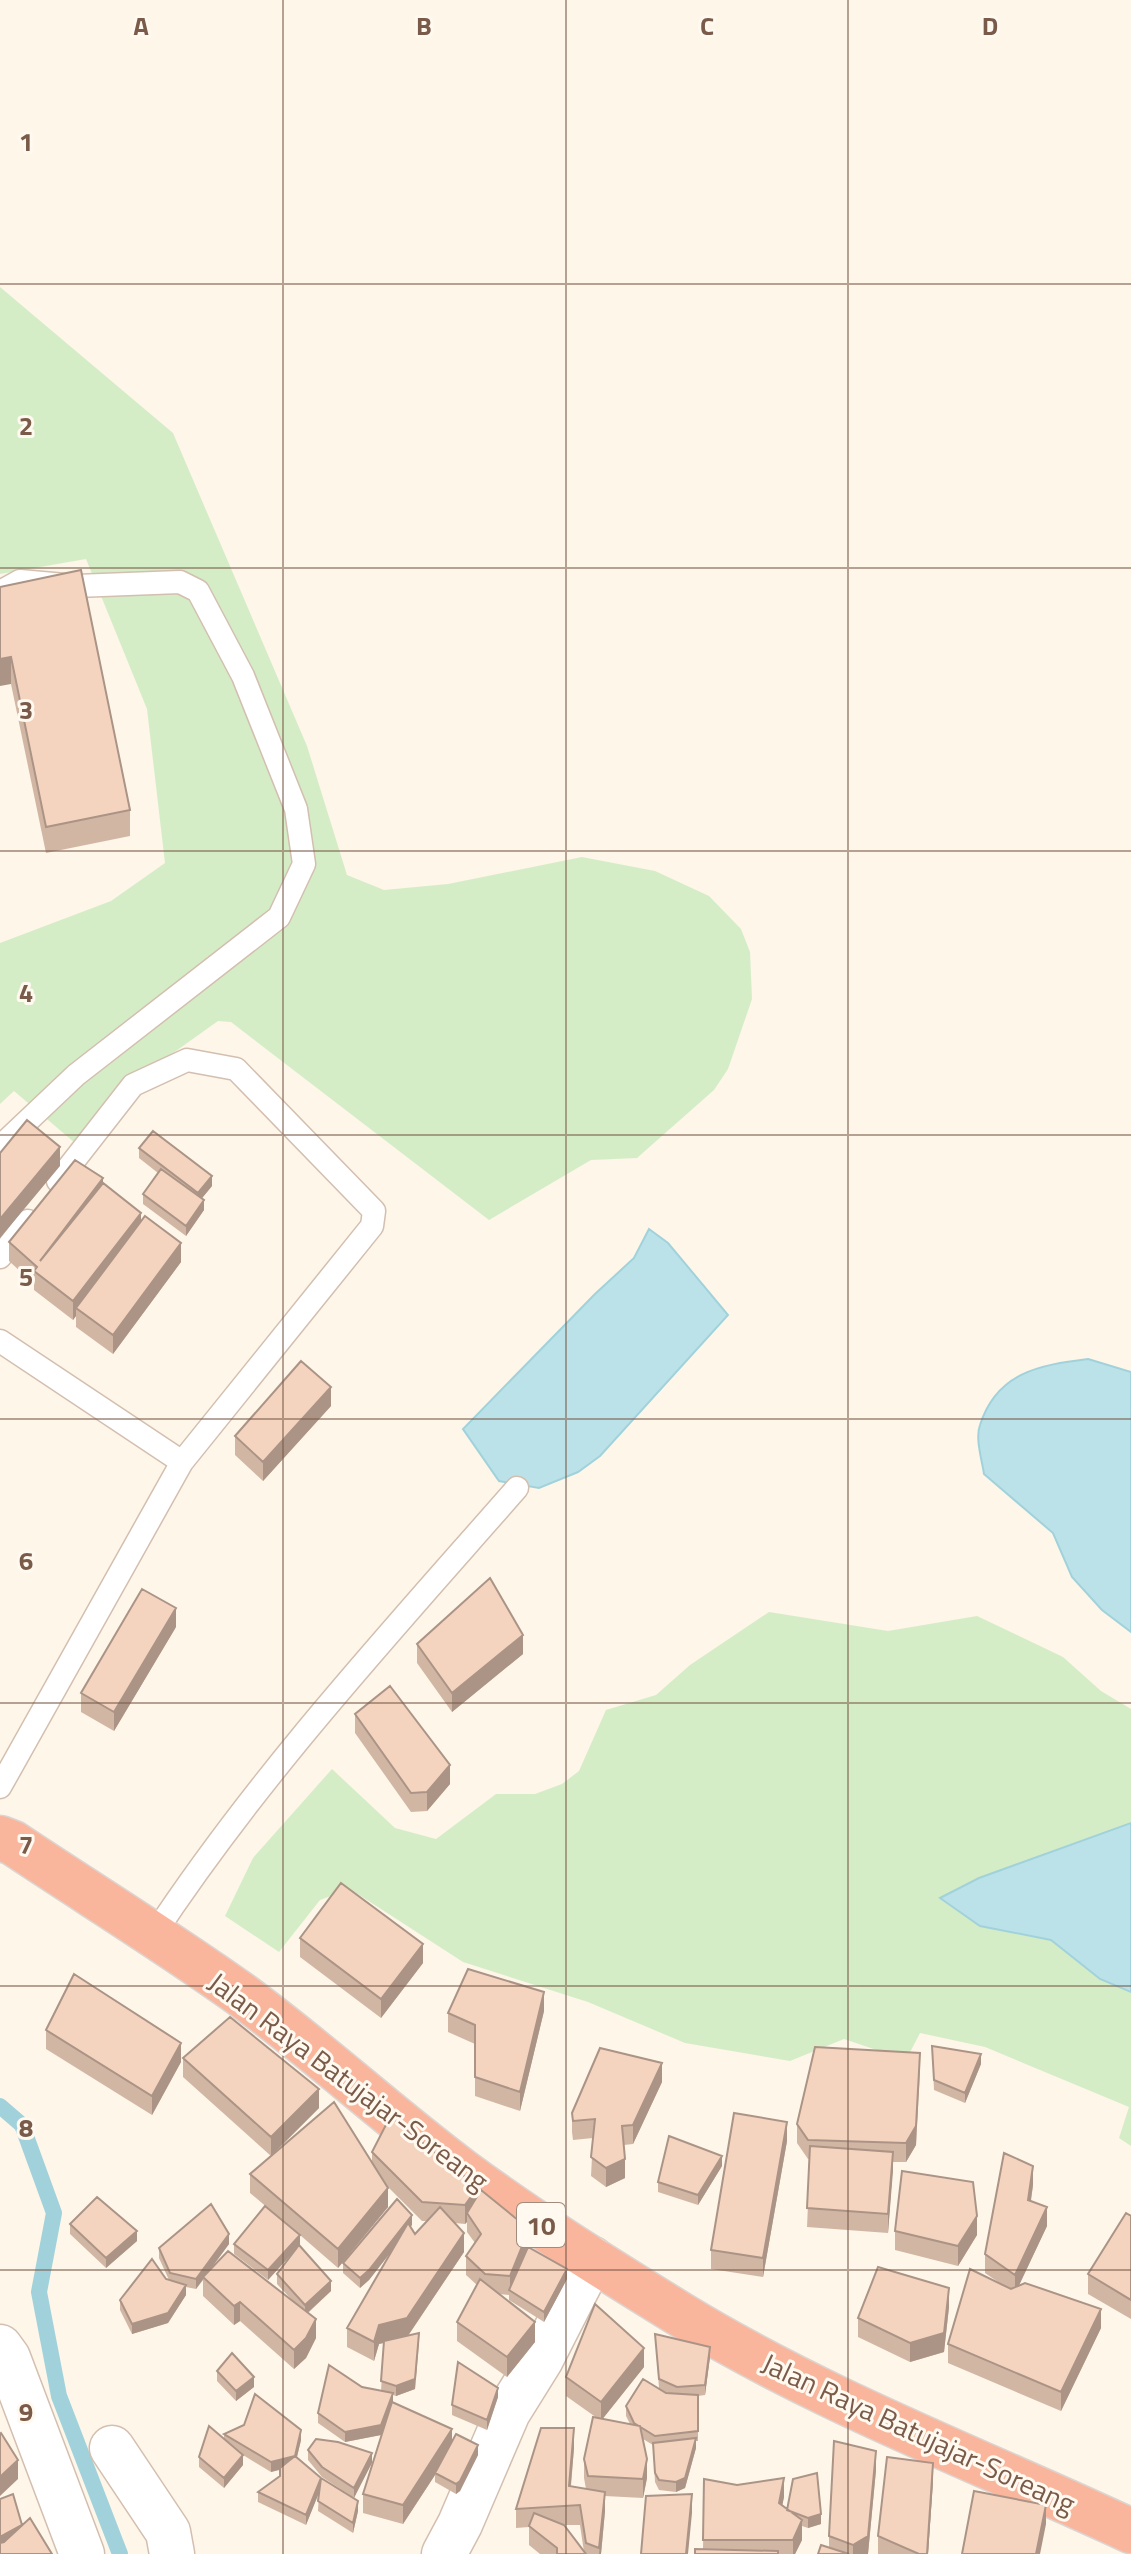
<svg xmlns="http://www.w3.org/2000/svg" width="1131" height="2554" font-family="'Titillium Web',sans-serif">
<rect width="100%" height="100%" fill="#fdf6e9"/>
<path fill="#d5edc6" d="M0,287L173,433L307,746L347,875L384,890L448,884L582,857L655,871L709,896L741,929L750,952L752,999L728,1069L714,1090L637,1158L591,1160L489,1220L231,1022L218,1021L117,1093L75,1143L14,1091L0,1104V943L111,901L165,863L147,709L86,559L0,574Z
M769,1612L888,1631L977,1616L1063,1657L1101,1691L1131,1709V1823L1046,1853L980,1926L1051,1940L1100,1979L1131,1992V2146L1119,2138L1129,2107L985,2047L920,2033L906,2060L844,2039L790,2061L685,2043L588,2002L463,1962L350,1889L320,1900L279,1952L225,1916L253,1858L332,1769L395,1828L436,1839L496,1794H535L562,1784L579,1771L606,1710L656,1695L690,1665Z"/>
<path fill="#bce2e9" stroke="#a1d2db" stroke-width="2" d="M649,1229L668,1243L728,1315L600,1456L578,1472L539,1488L499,1481L463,1429L595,1294L634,1258Z
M1088,1359L1131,1372V1632L1102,1610L1072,1577L1053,1533L984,1474C982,1460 975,1438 980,1425C997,1372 1040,1365 1088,1359Z
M1131,1823V1992L1100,1979L1051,1940L980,1926L940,1898L979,1878Z"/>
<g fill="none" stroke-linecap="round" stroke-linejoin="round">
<path stroke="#a1d2db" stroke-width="16" d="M0,2106L22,2125L54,2213L39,2292L59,2396L120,2554"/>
<g stroke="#d3bfb0" stroke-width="25">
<path id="lane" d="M0,592L20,581L76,586L180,582L198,591L243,676L296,809L304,864L279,917L76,1075L0,1147
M58,1181L133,1085L187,1060L236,1069L374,1211L372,1226L182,1462
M0,1257L28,1221
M0,1341L182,1462L0,1787
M153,1936C259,1775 390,1633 517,1488"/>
</g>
<g stroke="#d3bfb0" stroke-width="47">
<path id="street" d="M0,2347L8,2358L82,2554
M112,2448L168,2532L172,2554
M444,2554L460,2524L508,2412L541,2359L592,2259"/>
</g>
<g stroke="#dcd4d0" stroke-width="47">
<path id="highway" d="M0,1838L13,1843C88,1893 166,1941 239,1993C316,2049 386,2114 462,2171C531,2222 605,2268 678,2313C822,2401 979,2460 1131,2531"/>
</g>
<use href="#lane" stroke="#fff" stroke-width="22"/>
<use href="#street" stroke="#fff" stroke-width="44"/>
<use href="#highway" stroke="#fab69d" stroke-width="44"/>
</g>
<path fill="#d2b6a4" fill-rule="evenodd" d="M0,587L130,810V836L46,853L11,684Z
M139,1148L212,1186L202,1198L204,1210L186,1236L143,1204V1194L158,1173L139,1158Z
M103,1184L141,1221L181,1262L113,1354L76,1327V1316L73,1320L34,1290V1284L9,1261V1242Z
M331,1406L263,1481L235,1455V1436Z
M176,1627L114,1731L81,1712V1693Z
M417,1644L523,1654L452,1712L417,1663Z
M355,1714L450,1784L427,1811L411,1812L355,1733Z
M300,1938L423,1963L381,2018L300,1957Z
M544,2011L520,2111L475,2096V2044L448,2032V2013Z
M46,2030L181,2062L152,2115L46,2049Z
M932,2046L981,2064L965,2103L934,2090Z
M183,2058L319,2108L271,2156L183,2077Z
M920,2072L916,2145L906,2162H893L888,2233L807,2227L810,2159H808L797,2143V2124Z
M662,2082L633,2144L624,2145L625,2178L606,2187L591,2176L593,2138L573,2140L572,2132V2113Z
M787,2141L763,2277L711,2269V2250Z
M372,2152L478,2195L529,2247L567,2279L544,2322L509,2300V2295L499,2294L535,2342L507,2377L457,2341V2322L477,2285L466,2275V2256L475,2243L467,2232V2222L465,2224L455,2223L464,2252L408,2336L419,2343L415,2389L396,2396L393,2395V2403L452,2441L478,2455L460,2491L456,2494L435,2482V2475L403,2524L363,2513V2494L381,2435L345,2442L318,2423V2413L362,2387L381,2391L384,2343L379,2344L374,2361L347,2347V2328L394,2248L369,2280L360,2288L343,2273V2263L412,2225L410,2227L415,2234L427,2221H422L387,2186L388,2207L338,2268L300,2235L299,2245L331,2291L308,2313L316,2338L306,2358L294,2369L240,2321L234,2325L203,2296V2280L196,2289L186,2287V2295L168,2323L132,2334L120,2310V2300L166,2279L169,2280L159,2258V2248L229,2244L209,2271L292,2300L277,2284V2274L298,2247L268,2280L234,2254V2244L269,2209L250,2193V2174L372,2163Z
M722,2166L698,2205L658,2192V2182Z
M1033,2185L1031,2201L1047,2226L1019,2285L1101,2328L1061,2411L948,2363V2344L1004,2286L985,2273V2254Z
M1131,2216V2319L1088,2294V2274Z
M70,2224L137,2241L106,2268L70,2234Z
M895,2231L977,2235L958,2266L895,2250Z
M949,2307L944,2352L910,2362L858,2337V2318Z
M655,2334L710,2357L705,2395L698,2396V2441H696V2448L685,2488L676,2492L659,2490L655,2482L653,2445L643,2439L647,2478L643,2498L605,2496V2511L601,2554H540L529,2545V2527L516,2528V2509L574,2448L571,2486L586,2489L584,2478V2459L597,2418L566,2396V2377L644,2367L602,2419L630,2424L626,2416V2406L659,2388ZM564,2525H580L584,2552Z
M217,2371L254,2387L236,2401L217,2381Z
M498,2397L487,2430L452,2415V2405Z
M244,2425L301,2440L297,2457L358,2511L353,2533L318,2511L319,2491L306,2525L258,2502V2492L280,2476V2470L271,2472L243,2455V2465L224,2488L199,2467V2457L224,2439V2434Z
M308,2450L372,2453L354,2498L322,2477L308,2460Z
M876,2470L868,2554H818L829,2547V2536Z
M704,2479L784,2497L782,2505L788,2509L821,2524L808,2528L802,2526V2540L795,2554H695L703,2549Z
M933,2482L928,2554H878V2536Z"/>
<path fill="#ab9486" d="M11,657V684L0,686V659Z
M60,1147V1166L0,1238V1219Z
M212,1176V1186L198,1203V1193Z
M103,1178V1197L40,1261Z
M204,1200V1210L186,1236V1226Z
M141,1213V1232L76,1308V1316L73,1320V1301Z
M181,1243V1262L113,1354V1335Z
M331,1387V1406L263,1481V1462Z
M176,1608V1627L114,1731V1712Z
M523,1635V1654L452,1712V1693Z
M450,1765V1784L427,1811V1792Z
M423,1944V1963L381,2018V1999Z
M544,1992V2011L520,2111V2092Z
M181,2043V2062L152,2115V2096Z
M920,2053L916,2145L906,2162V2143Z
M981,2054V2064L965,2103V2093Z
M662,2063V2082L633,2144V2125Z
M319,2089V2108L271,2156V2137Z
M787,2122V2141L763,2277V2258Z
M893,2152V2171L888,2233V2214Z
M722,2156V2166L698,2205V2195Z
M625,2159V2178L606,2187V2168Z
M1033,2166V2185L1028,2219V2200Z
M478,2187V2206L467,2213V2222L465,2224V2205Z
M388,2188V2207L338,2268V2249Z
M1047,2207V2226L1015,2294V2275Z
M412,2215V2225L369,2280L360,2288V2278Z
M977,2216V2235L958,2266V2246Z
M529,2229V2248L510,2290V2276Z
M137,2231V2241L106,2268V2258Z
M464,2233V2252L407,2337L379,2344L374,2361V2342L379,2325Z
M229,2234V2244L196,2289V2279Z
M300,2235V2245L268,2280V2270Z
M567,2269V2279L544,2322V2312Z
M331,2281V2291L305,2315V2305Z
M186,2285V2295L168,2323L132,2334V2324Z
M949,2288V2307L944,2352L910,2362V2343Z
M240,2302V2321L234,2325V2306Z
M1101,2309V2328L1061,2411V2392Z
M316,2319V2338L306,2358L294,2369V2350Z
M535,2322V2342L507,2377V2357Z
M419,2333L415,2389L396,2396V2386Z
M710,2347V2357L705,2395V2385Z
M644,2348V2367L601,2421V2402Z
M254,2377V2387L236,2401V2391Z
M498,2388V2397L487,2430V2420Z
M393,2393V2403L381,2435L345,2442V2432Z
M574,2428V2448L569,2505V2486Z
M452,2429V2449L435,2473V2475L403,2524V2505Z
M301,2430V2440L295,2465L271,2472V2462Z
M696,2438V2448L685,2488L676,2492V2482Z
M478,2445V2455L460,2491L456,2494V2484Z
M876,2451V2470L868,2554H853V2545Z
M372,2453V2463L354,2498V2488Z
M243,2455V2465L224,2488V2478Z
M647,2459V2478L643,2498V2479Z
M18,2460V2479L0,2496V2477Z
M933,2463V2482L928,2554H927Z
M321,2478V2488L306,2525V2515Z
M784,2478V2497L779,2522V2503Z
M605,2492V2511L601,2554H599Z
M692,2494V2513L688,2554H686Z
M358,2501V2511L353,2533V2523Z
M1046,2505V2524L1040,2554H1036Z
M821,2514V2524L808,2528V2518Z
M802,2520V2540L795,2554H793V2540Z
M22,2526L0,2547V2537Z"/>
<path fill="#f4d4bf" stroke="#ab9486" stroke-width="2" d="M81,570L130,810L46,827L11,657L0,659V587Z
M27,1120L60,1147L0,1219V1153Z
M153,1131L212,1176L198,1193L139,1148Z
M75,1160L103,1178L40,1261L103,1183L141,1213L73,1301L34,1271L37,1267L9,1242Z
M161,1169L204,1200L186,1226L143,1194Z
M145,1216L181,1243L113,1335L76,1308Z
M301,1361L331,1387L263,1462L235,1436Z
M490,1578L523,1635L452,1693L417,1644Z
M142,1589L176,1608L114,1712L81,1693Z
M390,1686L450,1765L427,1792L411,1793L355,1714Z
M341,1883L423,1944L381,1999L300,1938Z
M468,1969L544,1992L520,2092L475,2077V2025L448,2013Z
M74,1974L181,2043L152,2096L46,2030Z
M230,2017L319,2089L271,2137L183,2058Z
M932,2046L981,2054L965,2093L934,2080Z
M815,2047L920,2053L916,2126L906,2143L808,2140L797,2124Z
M600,2048L662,2063L633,2125L622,2126L625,2159L606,2168L591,2157L595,2119L573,2121L572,2113Z
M334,2102L388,2188L338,2249L250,2174Z
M734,2113L787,2122L763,2258L711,2250Z
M390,2117L478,2187L465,2205L422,2202L372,2152Z
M669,2136L722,2156L698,2195L658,2182Z
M810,2146L893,2152L888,2214L807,2208Z
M1004,2153L1033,2166L1028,2200L1047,2207L1015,2275L985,2254Z
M902,2171L973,2182L977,2216L958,2246L895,2231Z
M481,2190L529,2229L510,2276L485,2274L466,2256L481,2234L467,2213Z
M97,2197L137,2231L106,2258L70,2224Z
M397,2199L412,2215L369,2270L360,2278L343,2263Z
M211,2204L229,2234L196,2279L170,2273L159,2248Z
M265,2206L300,2235L268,2270L234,2244Z
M440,2207L464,2233L407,2318L379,2325L374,2342L347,2328L408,2223L415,2234Z
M1126,2213L1131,2216V2300L1088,2274Z
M299,2245L331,2281L305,2305L277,2274Z
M528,2247L567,2269L544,2312L509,2290Z
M228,2251L316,2319L306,2338L294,2350L240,2302L234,2306L203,2277Z
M152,2259L166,2279L186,2285L168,2313L132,2324L120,2300Z
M878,2267L949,2288L944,2333L910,2343L858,2318Z
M970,2269L1011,2289L1025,2283L1101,2309L1061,2392L948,2344Z
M480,2279L535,2322L507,2357L457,2322Z
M595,2304L644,2348L601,2402L566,2377Z
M419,2333L415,2379L396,2386L381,2381L384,2341Z
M655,2334L710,2347L705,2385L677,2387L659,2379Z
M232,2353L254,2377L236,2391L217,2371Z
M458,2362L498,2388L487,2420L452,2405Z
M329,2365L362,2387L393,2393L381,2425L345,2432L318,2413Z
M643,2379L666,2393L698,2395V2431L655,2436L634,2423L626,2406Z
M255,2394L301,2430L295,2456L271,2462L224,2434L244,2425Z
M392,2402L452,2429L403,2505L363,2494Z
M593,2417L640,2426L647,2459L643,2479L588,2476L584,2459Z
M209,2426L243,2455L224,2478L199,2457Z
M541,2428H574L569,2486L605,2492L599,2548L586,2543L580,2505L516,2509Z
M1,2433L18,2460L0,2477V2434Z
M456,2434L478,2445L460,2481L456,2484L435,2473Z
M696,2438L685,2478L676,2482L659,2480L655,2473L653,2443Z
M316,2439L338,2442L372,2453L354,2488L322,2467L308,2450Z
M834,2441L876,2451L868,2536L853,2545L829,2536Z
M295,2456L321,2478L358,2501L353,2523L318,2501L321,2478L306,2515L258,2492L280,2476V2468Z
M887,2457L933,2463L927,2554H919L878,2536Z
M817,2473L821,2514L808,2518L787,2510L793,2479Z
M784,2478L779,2503L802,2520L793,2540H703L704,2479L737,2485Z
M974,2491L1046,2505L1036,2554H962Z
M13,2494L22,2525L0,2537V2499Z
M692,2494L686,2554H641L646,2496Z
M534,2513L564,2525L586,2554H557V2548L529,2526Z
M30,2518L52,2554H0V2543L4,2542Z
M821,2545L849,2554H818Z
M695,2549L778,2551V2554H695Z"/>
<path fill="none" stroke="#7a5b4a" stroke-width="2" stroke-opacity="0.55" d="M283,0V2554M566,0V2554M848,0V2554M0,284H1131M0,568H1131M0,851H1131M0,1135H1131M0,1419H1131M0,1703H1131M0,1986H1131M0,2270H1131"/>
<g text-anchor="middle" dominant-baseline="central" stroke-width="6" stroke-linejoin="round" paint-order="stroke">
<rect fill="#fff9f0" stroke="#a28a7c" stroke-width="2" x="517" y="2203" width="48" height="44" rx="6"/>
<g font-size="26" font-weight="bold" fill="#7a5b4a">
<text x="541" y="2225">10</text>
</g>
<g font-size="28" fill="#7a5b4a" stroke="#fff9f0">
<text transform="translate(349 2081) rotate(37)">Jalan Raya Batujajar-Soreang</text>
<text transform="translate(919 2433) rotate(25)">Jalan Raya Batujajar-Soreang</text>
</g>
</g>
<g font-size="26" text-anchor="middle" font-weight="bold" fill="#7a5b4a" stroke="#fff9f0" stroke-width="6" stroke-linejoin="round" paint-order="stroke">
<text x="141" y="35">A</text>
<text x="424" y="35">B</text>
<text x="707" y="35">C</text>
<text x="990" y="35">D</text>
<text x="26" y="151">1</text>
<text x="26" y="435">2</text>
<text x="26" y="719">3</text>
<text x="26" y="1002">4</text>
<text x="26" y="1286">5</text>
<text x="26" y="1570">6</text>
<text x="26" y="1854">7</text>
<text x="26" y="2137">8</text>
<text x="26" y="2421">9</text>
</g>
</svg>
